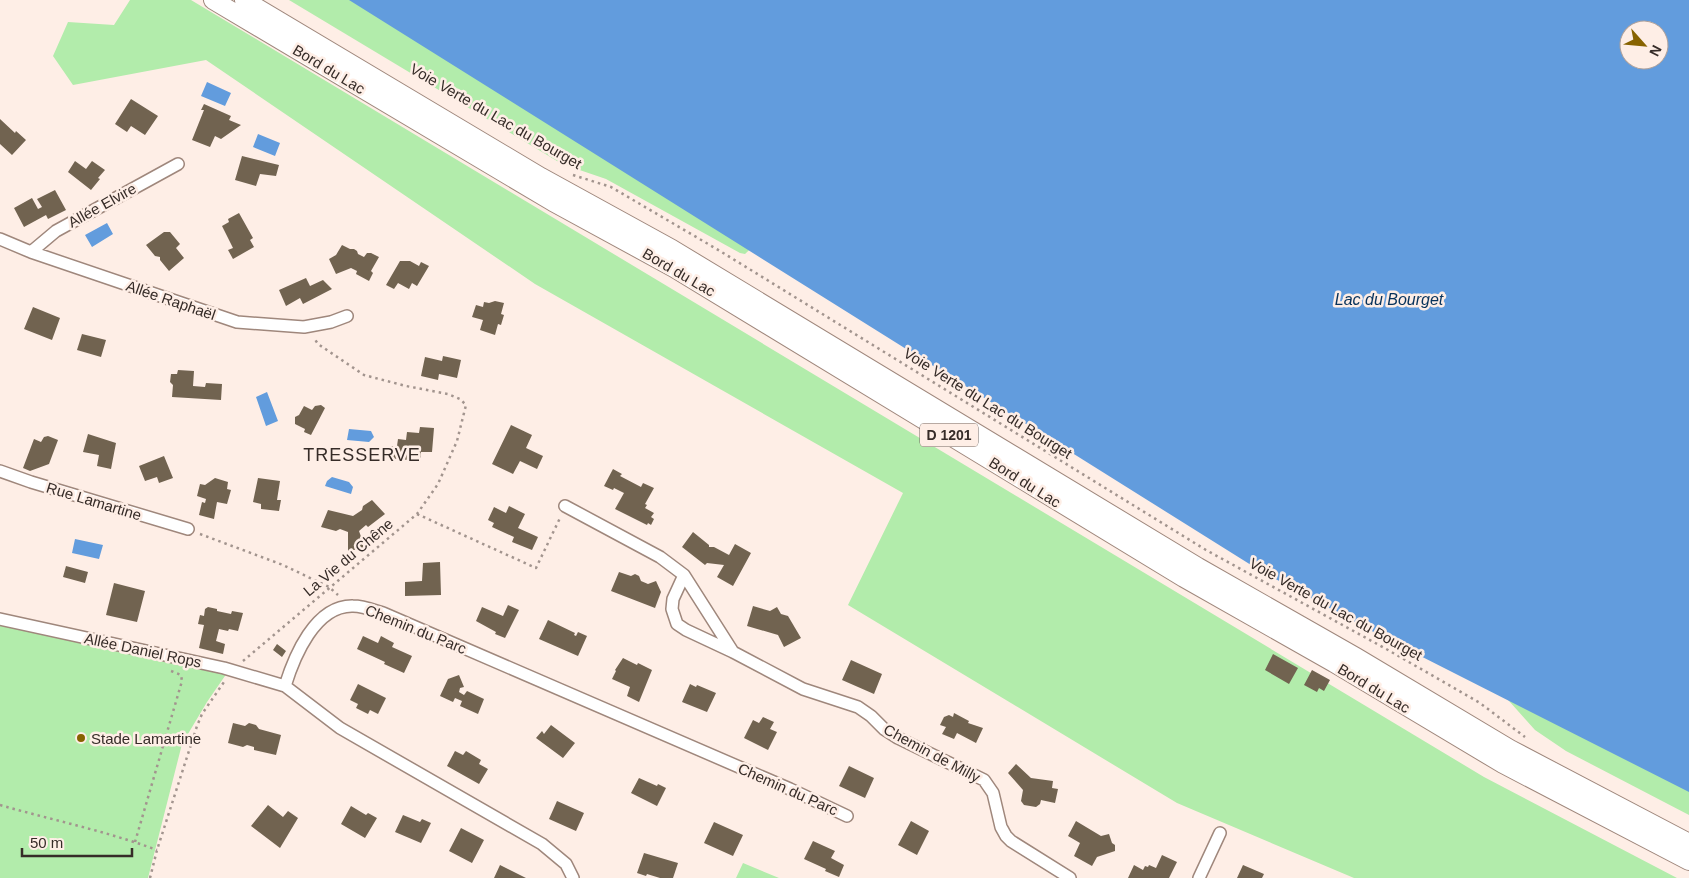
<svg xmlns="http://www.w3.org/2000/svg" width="1689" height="878" font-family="Arial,sans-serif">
<rect width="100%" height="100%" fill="#feeee6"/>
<path fill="#b2ecab" d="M130,0H191L1484,777L1677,878H1354L1177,803L848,605L903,493L535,284L206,60L73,85L53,56L68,22L114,25Z
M289,0H487L764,236L745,254L740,253L606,179L562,164Z
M0,624L227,673L207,702L182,744L148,878H0Z
M1493,683L1689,764V815L1566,751L1535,730Z
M743,863L779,878H736Z"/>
<path fill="#629cdd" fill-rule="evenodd" d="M349,0H1689V792L1381,636L1259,570ZM1629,30H1659V60H1629Z
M207,82L231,93L225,106L201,96Z
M258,134L280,143L275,156L253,147Z
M107,223L113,234L92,247L85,235Z
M267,392L278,421L266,426L256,397Z
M349,429L371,431L374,437L369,442L347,440Z
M332,477L349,482L353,487L351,494L325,486L327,481Z
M75,539L103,545L99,559L72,553Z"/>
<path fill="#716350" d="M131,99L158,116L145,135L131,126L127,132L115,124Z
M204,104L231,116L229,120L241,125L221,139L215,136L210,147L192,140L204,110H201Z
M0,119L15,133L16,131L26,140L12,155L0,144Z
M242,156L279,165L276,176L260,174L256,186L235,180Z
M75,161L86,169L92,161L105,170L98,178L100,179L91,190L68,172Z
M55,190L66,210L48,219L46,215L24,227L14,208L32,198L38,209L42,207L37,199Z
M239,213L253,238L250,240L254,247L233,259L228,250L233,248L222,226L229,222L228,219Z
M164,232H170L180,244L176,248L184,258L169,271L160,260V257L155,256L146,245Z
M342,245L350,249H354L357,251L358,254L364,257L367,253H371L379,257L371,271L373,273L369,281L356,274L357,271L351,268L336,274L329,259L336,255Z
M400,261H410L419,266L421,262L429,266L417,286L412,283L409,289L398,283L394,289L386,285Z
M306,278L310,286L323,280L332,289L303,304L300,298L286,306L279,290Z
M495,301L504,303L501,314L504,315L501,325L498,324L495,335L480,330L483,320L472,317L476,305L483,307L484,302L489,303Z
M33,307L60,318L52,340L24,329Z
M82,334L106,340L101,357L77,350Z
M443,356L461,360L457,378L439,374L438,380L421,376L425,357L442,361Z
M178,370L194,371L193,386L205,387L206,383L222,384L221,400L172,397L173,385L170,382L171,374H177Z
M321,405L325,408L311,435L304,432L305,429L295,424V417L299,415L304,406L312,410L315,406Z
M511,425L532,435L526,448L543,456L537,469L520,461L513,474L492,464Z
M420,427L434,428L432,452H421L420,461L388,458L390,446H397L398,439L406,440L407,432L419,433Z
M88,434L116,443L111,469L97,466L99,455L83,452Z
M48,436L58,440L49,464L30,471L23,468L34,439L41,442L44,437Z
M164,456L173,478L159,483L157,477L145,481L139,466Z
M613,469L622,474L620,476L641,487L643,483L654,488L645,504L647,505L645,508L654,513L651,517L654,519L651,525L648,523L647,525L615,509L624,493L614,488L613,490L604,486Z
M215,478L228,482L227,489L231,490L227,504L217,502L214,519L199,515L202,502L205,503L206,499L197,496L200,484L205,485Z
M258,478L280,481L277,500H281L279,511L261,509V504L253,502Z
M372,500L385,514L368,527L366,525L359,531L365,548L348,551V532L340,529L336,531L321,527L328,510L353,516L362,510L363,506Z
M509,506L525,514L518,528L538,537L532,550L512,542L514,537L492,527L494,523L488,520L494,507L506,513Z
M693,532L709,545V547H714L729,555L735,544L751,553L733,586L717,577L724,565L707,563L705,565L682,547Z
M440,562L441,595L405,596V582L422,581L423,563Z
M66,566L88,572L85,583L63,577Z
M619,572L631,576L635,574L639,576L641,581L648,584L656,581L661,592L655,608L611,591Z
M114,583L145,591L137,622L106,615Z
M508,605L519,610L505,638L495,634L496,632L476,621L482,607L503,616Z
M753,606L770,611L777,607L781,614L788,616L801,638L784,647L778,635L747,626Z
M208,607L217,609V611L231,614L232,611L243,613L238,631L229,629L228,631L219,629L216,641L225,644L223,654L199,648L204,625L198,624L200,615L204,616L205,609Z
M548,620L575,633L574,635L576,636L578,632L587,636L578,656L539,639Z
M363,636L378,643L381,636L394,643L392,647L412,656L404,673L384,664L385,662L357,649Z
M277,644L286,651L282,657L273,650Z
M1273,654L1298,668L1289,684L1265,670Z
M623,658L637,665L638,663L652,670L639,702L627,696L630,687L612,679L616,671L615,670Z
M851,660L882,674L874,694L842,680Z
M1312,670L1330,680L1324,691L1319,688L1317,692L1304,685Z
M459,675L464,687L460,688L459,692L464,695L467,691L484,699L478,714L460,706L462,701L455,698L453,702L440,696L448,679Z
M358,684L386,698L378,714L370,710L368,714L356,708L358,704L350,700Z
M690,684L696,687L697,685L716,693L707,712L682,702Z
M954,713L969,721L968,723L983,728L976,743L957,733L954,739L942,734L946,727L940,725L944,717L949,715L953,717Z
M763,717L774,722L770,729L777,732L768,750L744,738L753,720L759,723Z
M233,723L245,726L249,723L256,725L259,729L281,735L276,755L254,750V747L247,745L243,747L228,743Z
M551,725L575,743L563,758L536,738L542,731L544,734Z
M455,751L463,755L466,751L481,760L479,764L488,769L479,784L447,766Z
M1016,764L1031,778L1053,781L1052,788L1058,789L1055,803L1041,800L1040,804L1036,807L1024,805L1021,801L1023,790L1008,773Z
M849,766L874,778L865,798L839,786Z
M639,778L657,786L658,784L666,788L657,806L631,793Z
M557,801L584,813L576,831L549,819Z
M268,805L283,817L288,811L298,818L280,848L251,826Z
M351,806L366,815L368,813L377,818L365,838L341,824Z
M403,815L420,822L422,819L431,823L421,843L395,832Z
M911,821L929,831L917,855L898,845Z
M1076,821L1101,836L1109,834L1112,843L1115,845V851L1097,857L1092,866L1074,856L1080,843L1068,836Z
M714,822L743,835L733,856L704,843Z
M461,828L484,840L472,863L449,851Z
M813,841L835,851L831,858L844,865L839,877L825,871L826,869L804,859Z
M644,853L678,863L673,878H660L647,874L646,876L637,873Z
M1162,855L1177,862L1169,878H1128L1134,865L1143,870L1145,866L1148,867L1149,865L1156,868Z
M500,865L526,878H494Z
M1243,865L1264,874L1262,878H1237Z"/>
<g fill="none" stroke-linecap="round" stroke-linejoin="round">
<g stroke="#9f877c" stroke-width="14">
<path id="minor" d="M0,239L31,252L237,322L304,327L331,322L347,316
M31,252L56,231L178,164
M0,471L31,482L188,529
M565,506L660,557L684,575L733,652L803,689L858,707L871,716L884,729L898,738L984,780L993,793L1001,827L1006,836L1011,841L1070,878
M684,575L673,599L672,609L677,624L686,630L733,652
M0,619L224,668L285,686
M573,878L566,864L542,844L340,728L285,686C294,657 315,605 353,606C363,606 373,610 383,613L790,789L847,816
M1199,878L1220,833"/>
</g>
<g stroke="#9f877c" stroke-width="20">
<path id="primary" d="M213,0L553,202L674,268L1184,578L1334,663L1503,764L1689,861
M244,0L541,177L672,249L1198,567L1356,657L1510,749L1689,843"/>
</g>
<path stroke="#a2948e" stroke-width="2.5" stroke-dasharray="2.5 4" stroke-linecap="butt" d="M573,175L611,187L720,251L1206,550L1388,650L1480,703L1525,737
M417,514L536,568L560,518
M200,534L283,565L329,587L338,595
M243,661L417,514L438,484L457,441L466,405L460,399L448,394L406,386L364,375L318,344L314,338
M0,805C52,820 106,831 157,850
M135,842L182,681L181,675L171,671
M150,878L157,850L197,726L202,714L224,682"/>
<use href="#minor" stroke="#fff" stroke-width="11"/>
<use href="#primary" stroke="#fff" stroke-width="18"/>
</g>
<circle fill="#876300" stroke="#feeee6" stroke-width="2" cx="81" cy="738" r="5"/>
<g text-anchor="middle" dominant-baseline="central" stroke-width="5" stroke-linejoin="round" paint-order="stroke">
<rect fill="#feeee6" stroke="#726661" stroke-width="1" x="920" y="423.5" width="58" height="23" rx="4"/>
<g font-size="14" font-weight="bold" fill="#362c28">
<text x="949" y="435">D 1201</text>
</g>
<g font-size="15" fill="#362c28" stroke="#feeee6">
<text transform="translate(329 69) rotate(31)">Bord du Lac</text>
<text transform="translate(496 116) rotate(30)">Voie Verte du Lac du Bourget</text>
<text transform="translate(102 205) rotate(-29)">Allée Elvire</text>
<text transform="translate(679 272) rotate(30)">Bord du Lac</text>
<text transform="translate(171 300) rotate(19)">Allée Raphaël</text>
<text transform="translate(988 403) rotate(32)">Voie Verte du Lac du Bourget</text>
<text transform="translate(1025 482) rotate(32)">Bord du Lac</text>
<text transform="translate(94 501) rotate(17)">Rue Lamartine</text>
<text transform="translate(348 557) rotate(-40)">La Vie du Chêne</text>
<text transform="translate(1336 609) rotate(29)">Voie Verte du Lac du Bourget</text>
<text transform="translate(416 629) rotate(22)">Chemin du Parc</text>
<text transform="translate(143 650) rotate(12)">Allée Daniel Rops</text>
<text transform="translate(1374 688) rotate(31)">Bord du Lac</text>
<text transform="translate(932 753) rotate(28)">Chemin de Milly</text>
<text transform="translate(788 789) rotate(24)">Chemin du Parc</text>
</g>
<g font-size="15" fill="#362c28" stroke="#feeee6" text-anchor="start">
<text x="91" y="738">Stade Lamartine</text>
</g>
<g font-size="16" font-style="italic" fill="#07325b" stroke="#feeee6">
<text x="1389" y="299">Lac du Bourget</text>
</g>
<g font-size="18" letter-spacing="1" fill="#362c28" stroke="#feeee6">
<text x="362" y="455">TRESSERVE</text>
</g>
</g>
<g transform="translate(1644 45) rotate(117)"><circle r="24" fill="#feeee6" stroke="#aea09a"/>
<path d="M0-4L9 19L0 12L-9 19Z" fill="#876300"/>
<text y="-8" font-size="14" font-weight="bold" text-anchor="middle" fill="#362c28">N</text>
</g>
<path d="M22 848v8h110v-8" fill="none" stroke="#362c28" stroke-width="2.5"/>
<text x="30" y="848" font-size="15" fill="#362c28" stroke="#feeee6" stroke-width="4" paint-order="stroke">50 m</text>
</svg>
